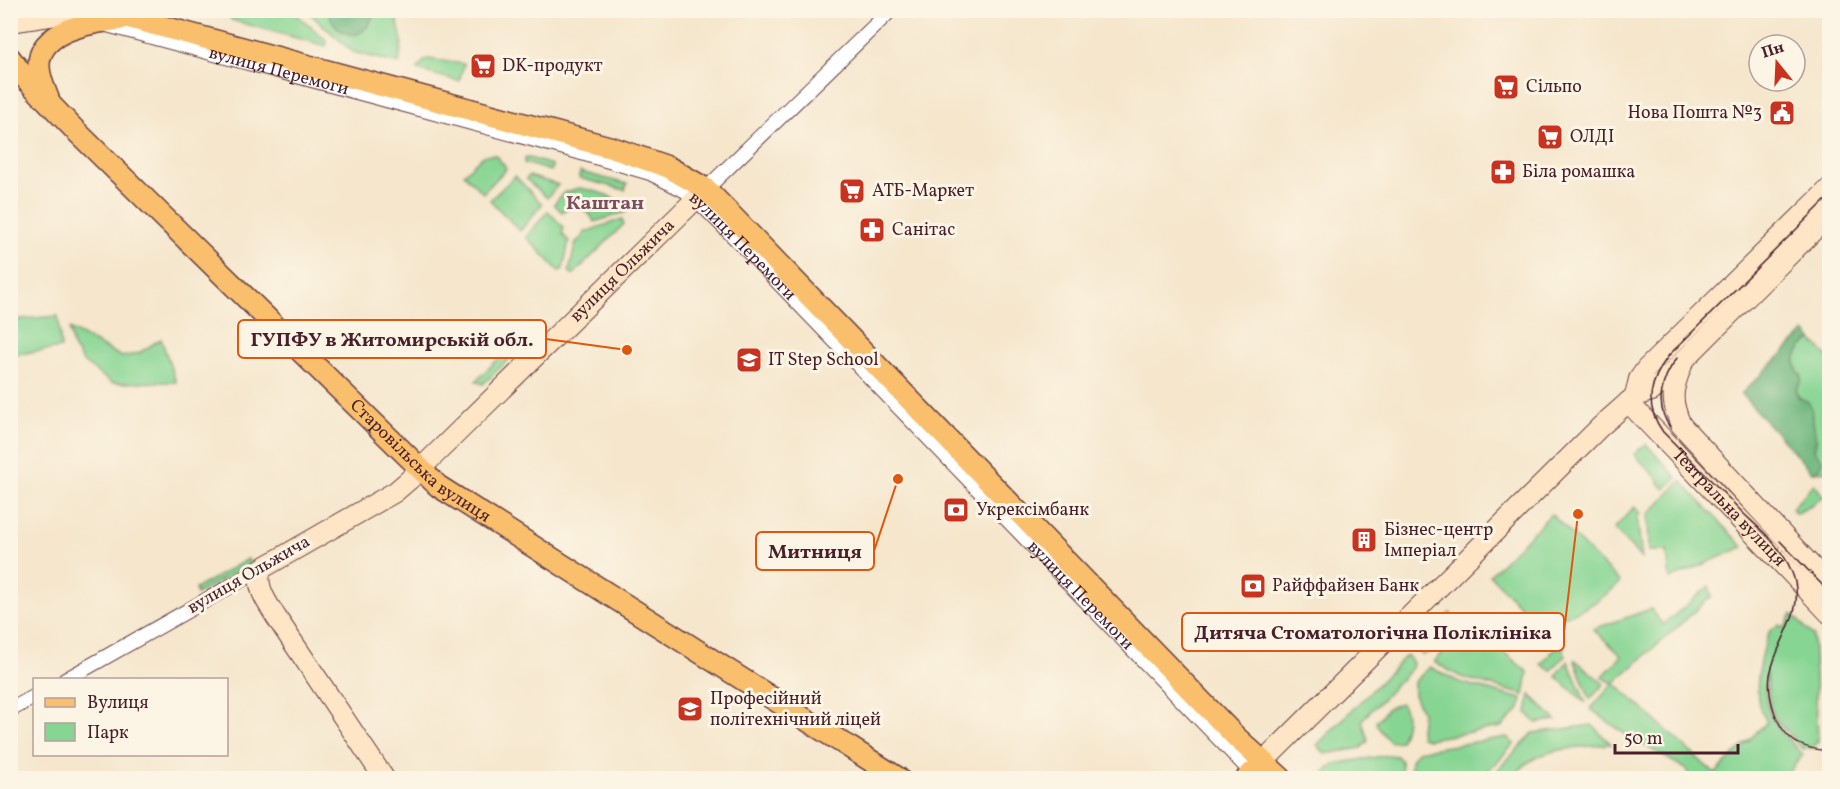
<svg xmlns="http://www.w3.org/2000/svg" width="1840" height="789" font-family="Vollkorn,serif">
<rect width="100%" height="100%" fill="#fcf5e5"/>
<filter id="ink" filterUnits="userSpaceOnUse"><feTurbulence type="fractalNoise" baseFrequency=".0167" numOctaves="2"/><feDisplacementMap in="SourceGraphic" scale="12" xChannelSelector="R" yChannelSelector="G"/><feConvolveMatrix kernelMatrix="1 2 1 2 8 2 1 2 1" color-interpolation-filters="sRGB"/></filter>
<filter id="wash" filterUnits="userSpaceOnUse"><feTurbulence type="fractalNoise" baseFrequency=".008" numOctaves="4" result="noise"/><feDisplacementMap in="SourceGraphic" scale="24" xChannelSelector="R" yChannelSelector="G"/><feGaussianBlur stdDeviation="1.35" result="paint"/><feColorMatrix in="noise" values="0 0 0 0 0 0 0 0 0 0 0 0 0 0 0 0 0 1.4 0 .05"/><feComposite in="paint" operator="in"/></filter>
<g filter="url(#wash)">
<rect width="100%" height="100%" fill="#f5e6cc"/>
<path fill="#87d593" stroke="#687a5f" stroke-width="1.5" d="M228,11H293L327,41L326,46L231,20Z
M307,11H395L402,41L399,64L353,52Z
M428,59L464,64L459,81L417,70L423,62Z
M486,155H495L504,165L506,169L483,193L464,174L479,159Z
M526,157L552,165L551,171L524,163Z
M580,172L627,184L625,190L579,178Z
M515,176L542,204L520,231L490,200Z
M529,176L558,185L547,198L526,179Z
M579,188C598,191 616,195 626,212L594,222C590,211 581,207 570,207L562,212L554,204L564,193Z
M548,211L563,227V235L569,241L563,269L559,271L526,237Z
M622,219L624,224L573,275L569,271L576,242L581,239L585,232Z
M58,316L61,348L11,355V320Z
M69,329L122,357L139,353L161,339L176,382L112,383L84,363L73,347Z
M520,337L526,343L483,384L476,381Z
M1812,340L1829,358V471L1812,472L1819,469L1814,450L1816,440L1811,409L1792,389L1801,380V375C1789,363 1798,346 1812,340Z
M1646,444L1677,478L1665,489L1659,483L1660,481L1634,454Z
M1681,481L1743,547L1670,579L1667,551H1649L1648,515Z
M1814,484L1824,497L1798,513H1795L1792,508Z
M1634,507L1641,513L1637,517L1642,559L1614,529Z
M1551,514L1620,582C1604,599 1581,612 1559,618C1556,619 1536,619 1531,618L1490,575Z
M248,559L250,564L197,594L195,589Z
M1709,586L1712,596L1614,683L1715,774L1767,722C1764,716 1761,711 1759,705C1754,681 1762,652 1770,630L1779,625L1785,628L1792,614L1813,636L1818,741L1811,749H1803L1776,720L1770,707L1767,673C1759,713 1778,728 1803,755L1784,778H1687L1689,776L1686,769L1628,736L1591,709L1613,683L1602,677L1622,656L1593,629L1651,609L1663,625Z
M1450,613L1459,622L1430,652L1422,655L1415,646Z
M1477,630L1528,672L1524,695L1461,677L1434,662C1446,650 1458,631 1477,630Z
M1826,644L1830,648L1829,743H1827L1823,649Z
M1562,646L1565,655L1551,671L1541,664L1556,648Z
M1407,655L1413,663L1412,668L1362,720L1368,741L1361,748L1325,754L1317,745Z
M1574,659L1604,684L1590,699Z
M1568,661L1586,703L1556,676Z
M1430,667L1459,682L1522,699L1520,709L1501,727L1428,739L1421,737L1420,730L1422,712L1414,695V682Z
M1530,695L1556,720L1536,723L1527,713Z
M1400,703C1410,711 1405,730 1400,741L1390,742L1378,727L1376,722L1388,708Z
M1592,725L1611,744C1579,748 1532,746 1514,778H1490L1533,733Z
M1507,737L1514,744L1481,778H1411V760L1417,751Z
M1389,755L1397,756L1401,761L1402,778H1323L1321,777L1334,764Z"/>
<path fill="#6db67d" stroke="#5c6a54" stroke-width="1.5" d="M328,11V10L374,11C367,44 337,40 328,11Z
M1805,332L1812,340C1798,346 1789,363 1801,375V381L1796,390L1798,397L1808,402L1811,407L1816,440L1814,450L1823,461L1819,469L1812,472L1741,394Z"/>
</g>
<g filter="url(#ink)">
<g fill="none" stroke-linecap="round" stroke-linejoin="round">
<g stroke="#643d43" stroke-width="16">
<g id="street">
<path id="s1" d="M107,25L561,147L650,173L684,190L696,199L740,243L1252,773"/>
<path d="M706,189L891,10"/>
<path d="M65,680L261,569"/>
<path d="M10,710L34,697"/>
</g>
</g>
<g stroke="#643d43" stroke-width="22">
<g id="secondary">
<path d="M10,22L63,14L113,16"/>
<path d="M1682,365C1672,390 1670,400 1681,425L1830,586"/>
<path d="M1635,396L1639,379L1646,369L1830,188"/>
<path id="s2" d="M1628,402L1830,614"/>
<path d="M1252,773L1600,427L1635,396L1652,391L1665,379L1830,214"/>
<path id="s3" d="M384,778L276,617C267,602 255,587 261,569L395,492L409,480L706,189"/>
</g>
</g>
<g stroke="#643d43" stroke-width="24">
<g id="primary">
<path d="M101,10L613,148L668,167L706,189L1236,737L1281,778"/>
<path id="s4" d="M10,58L26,79L73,128L438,486L898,778"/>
<path d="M48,98C44,88 39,77 39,66C38,29 94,22 121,19"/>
<path d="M1247,778L1252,773L1261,778"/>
</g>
</g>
<use href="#street" stroke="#fff" stroke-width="14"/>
<use href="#secondary" stroke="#fde5c5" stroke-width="20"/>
<use href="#primary" stroke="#f9bf6d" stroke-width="21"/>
<path stroke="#4a1f2b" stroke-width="1.5" d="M1830,196L1669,355C1650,381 1643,404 1663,432C1690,459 1717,486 1744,514C1761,530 1782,547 1791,570C1809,611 1777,637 1770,675C1767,697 1776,728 1794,741C1804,748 1819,750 1830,751
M1671,429C1654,406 1661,379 1677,358
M1780,541L1830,593"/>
</g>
</g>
<defs>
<g id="supermarket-square" transform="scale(1.35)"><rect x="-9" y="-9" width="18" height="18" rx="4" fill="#c8321e" stroke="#fcf5e5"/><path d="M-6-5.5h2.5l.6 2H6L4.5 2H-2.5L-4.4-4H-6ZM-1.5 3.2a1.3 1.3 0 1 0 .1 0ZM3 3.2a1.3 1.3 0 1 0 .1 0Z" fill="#fff"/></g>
<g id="civic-square" transform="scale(1.35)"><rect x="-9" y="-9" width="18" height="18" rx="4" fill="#c8321e" stroke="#fcf5e5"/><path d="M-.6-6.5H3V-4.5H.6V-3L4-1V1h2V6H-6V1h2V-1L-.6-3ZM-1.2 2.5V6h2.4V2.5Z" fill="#fff"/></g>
<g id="pharmacy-square" transform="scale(1.35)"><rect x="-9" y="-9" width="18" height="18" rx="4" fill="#c8321e" stroke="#fcf5e5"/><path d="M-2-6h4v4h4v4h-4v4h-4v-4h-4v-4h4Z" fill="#fff"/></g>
<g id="school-square" transform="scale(1.35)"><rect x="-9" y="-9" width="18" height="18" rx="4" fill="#c8321e" stroke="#fcf5e5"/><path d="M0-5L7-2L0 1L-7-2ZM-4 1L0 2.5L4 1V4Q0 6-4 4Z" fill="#fff"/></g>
<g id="bank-square" transform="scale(1.35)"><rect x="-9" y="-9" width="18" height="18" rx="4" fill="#c8321e" stroke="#fcf5e5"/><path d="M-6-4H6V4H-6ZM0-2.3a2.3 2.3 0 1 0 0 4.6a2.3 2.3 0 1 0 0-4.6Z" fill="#fff"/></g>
<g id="building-square" transform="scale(1.35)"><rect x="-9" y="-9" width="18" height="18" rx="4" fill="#c8321e" stroke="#fcf5e5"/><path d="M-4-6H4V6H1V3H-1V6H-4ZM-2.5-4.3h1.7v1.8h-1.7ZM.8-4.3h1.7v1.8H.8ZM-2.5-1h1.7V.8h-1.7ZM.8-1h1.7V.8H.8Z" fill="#fff"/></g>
<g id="university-square" transform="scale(1.35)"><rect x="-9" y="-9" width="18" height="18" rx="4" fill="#c8321e" stroke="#fcf5e5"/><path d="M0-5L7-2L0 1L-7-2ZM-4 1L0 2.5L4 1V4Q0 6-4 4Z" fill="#fff"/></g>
</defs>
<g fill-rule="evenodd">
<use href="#supermarket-square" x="483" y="66"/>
<use href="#supermarket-square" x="1506" y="87"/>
<use href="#civic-square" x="1782" y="113"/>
<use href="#supermarket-square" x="1550" y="137"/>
<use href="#pharmacy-square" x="1503" y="172"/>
<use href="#supermarket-square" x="852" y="191"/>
<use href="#pharmacy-square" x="872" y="230"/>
<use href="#school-square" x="749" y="360"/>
<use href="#bank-square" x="956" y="510"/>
<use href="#building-square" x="1364" y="540"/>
<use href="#bank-square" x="1253" y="586"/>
<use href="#university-square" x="690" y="709"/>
</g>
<g text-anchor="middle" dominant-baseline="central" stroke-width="6" stroke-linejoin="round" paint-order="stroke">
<g font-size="18" fill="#4a1f2b" stroke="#fcf5e5" text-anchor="start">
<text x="502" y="66">DK-продукт</text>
<text x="1526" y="87">Сільпо</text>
<text x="1762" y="113" text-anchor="end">Нова Пошта №3</text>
<text x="1570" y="137">ОЛДІ</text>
<text x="1522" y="172">Біла ромашка</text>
<text x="872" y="191">АТБ-Маркет</text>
<text x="892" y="230">Санітас</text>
<text x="768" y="360">IT Step School</text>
<text x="976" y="510">Укрексімбанк</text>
<text x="1384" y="530">Бізнес-центр<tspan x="1384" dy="21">Імперіал</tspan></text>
<text x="1272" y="586">Райффайзен Банк</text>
<text x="710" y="699">Професійний<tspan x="710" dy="21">політехнічний ліцей</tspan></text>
</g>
<g font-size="18" fill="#4a1f2b" stroke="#fcf5e5">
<text stroke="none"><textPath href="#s1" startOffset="178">вулиця Перемоги</textPath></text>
<text stroke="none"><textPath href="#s1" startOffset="682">вулиця Перемоги</textPath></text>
<text stroke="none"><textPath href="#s3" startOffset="718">вулиця Ольжича</textPath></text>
<text stroke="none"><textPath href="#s4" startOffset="576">Старовільська вулиця</textPath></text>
<text stroke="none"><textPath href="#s2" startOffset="146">Театральна вулиця</textPath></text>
<text transform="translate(249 575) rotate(-30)">вулиця Ольжича</text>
<text stroke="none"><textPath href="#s1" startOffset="1168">вулиця Перемоги</textPath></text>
</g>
<g font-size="20" font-weight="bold" fill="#7c4c61" stroke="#fcf5e5">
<text x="605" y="204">Каштан</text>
</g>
</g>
<path fill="none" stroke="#e0560e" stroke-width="2" d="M627 350L546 339M898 479L874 551M1578 514L1564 632"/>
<g fill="#e0560e" stroke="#fcf5e5" stroke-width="2">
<circle cx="627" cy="350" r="6"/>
<circle cx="898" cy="479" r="6"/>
<circle cx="1578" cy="514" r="6"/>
</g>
<g fill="#fcf5e5" stroke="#e0560e" stroke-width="2">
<rect x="238" y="320" width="308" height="38" rx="6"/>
<rect x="756" y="532" width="118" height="38" rx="6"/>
<rect x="1182" y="613" width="382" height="38" rx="6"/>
</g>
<g font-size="20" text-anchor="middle" font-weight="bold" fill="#4a1f2b">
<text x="392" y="346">ГУПФУ в Житомирській обл.</text>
<text x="815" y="558">Митниця</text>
<text x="1373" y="639">Дитяча Стоматологічна Поліклініка</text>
</g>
<rect width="1840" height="789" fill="none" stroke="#fcf5e5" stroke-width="36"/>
<rect x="33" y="678" width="195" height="78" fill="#fcf5e5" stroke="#b59f9b" stroke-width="1.5"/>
<rect x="45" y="698" width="30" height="9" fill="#f9bf6d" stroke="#b59f9b" stroke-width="1.5"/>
<text x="87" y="708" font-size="18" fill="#4a1f2b">Вулиця</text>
<rect x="45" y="723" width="30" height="18" fill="#87d593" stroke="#b59f9b" stroke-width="1.5"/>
<text x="87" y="738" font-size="18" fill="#4a1f2b">Парк</text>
<g transform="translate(1777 63) rotate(342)"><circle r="28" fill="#fcf5e5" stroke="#b59f9b" stroke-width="1.5"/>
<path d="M0-4.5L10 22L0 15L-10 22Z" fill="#c8321e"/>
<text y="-9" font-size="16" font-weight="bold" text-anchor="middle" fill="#4a1f2b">Пн</text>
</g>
<path d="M1615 744v9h123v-9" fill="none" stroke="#4a1f2b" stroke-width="3"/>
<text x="1624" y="744" font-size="18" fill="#4a1f2b" stroke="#fcf5e5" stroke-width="4.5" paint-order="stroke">50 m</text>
</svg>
